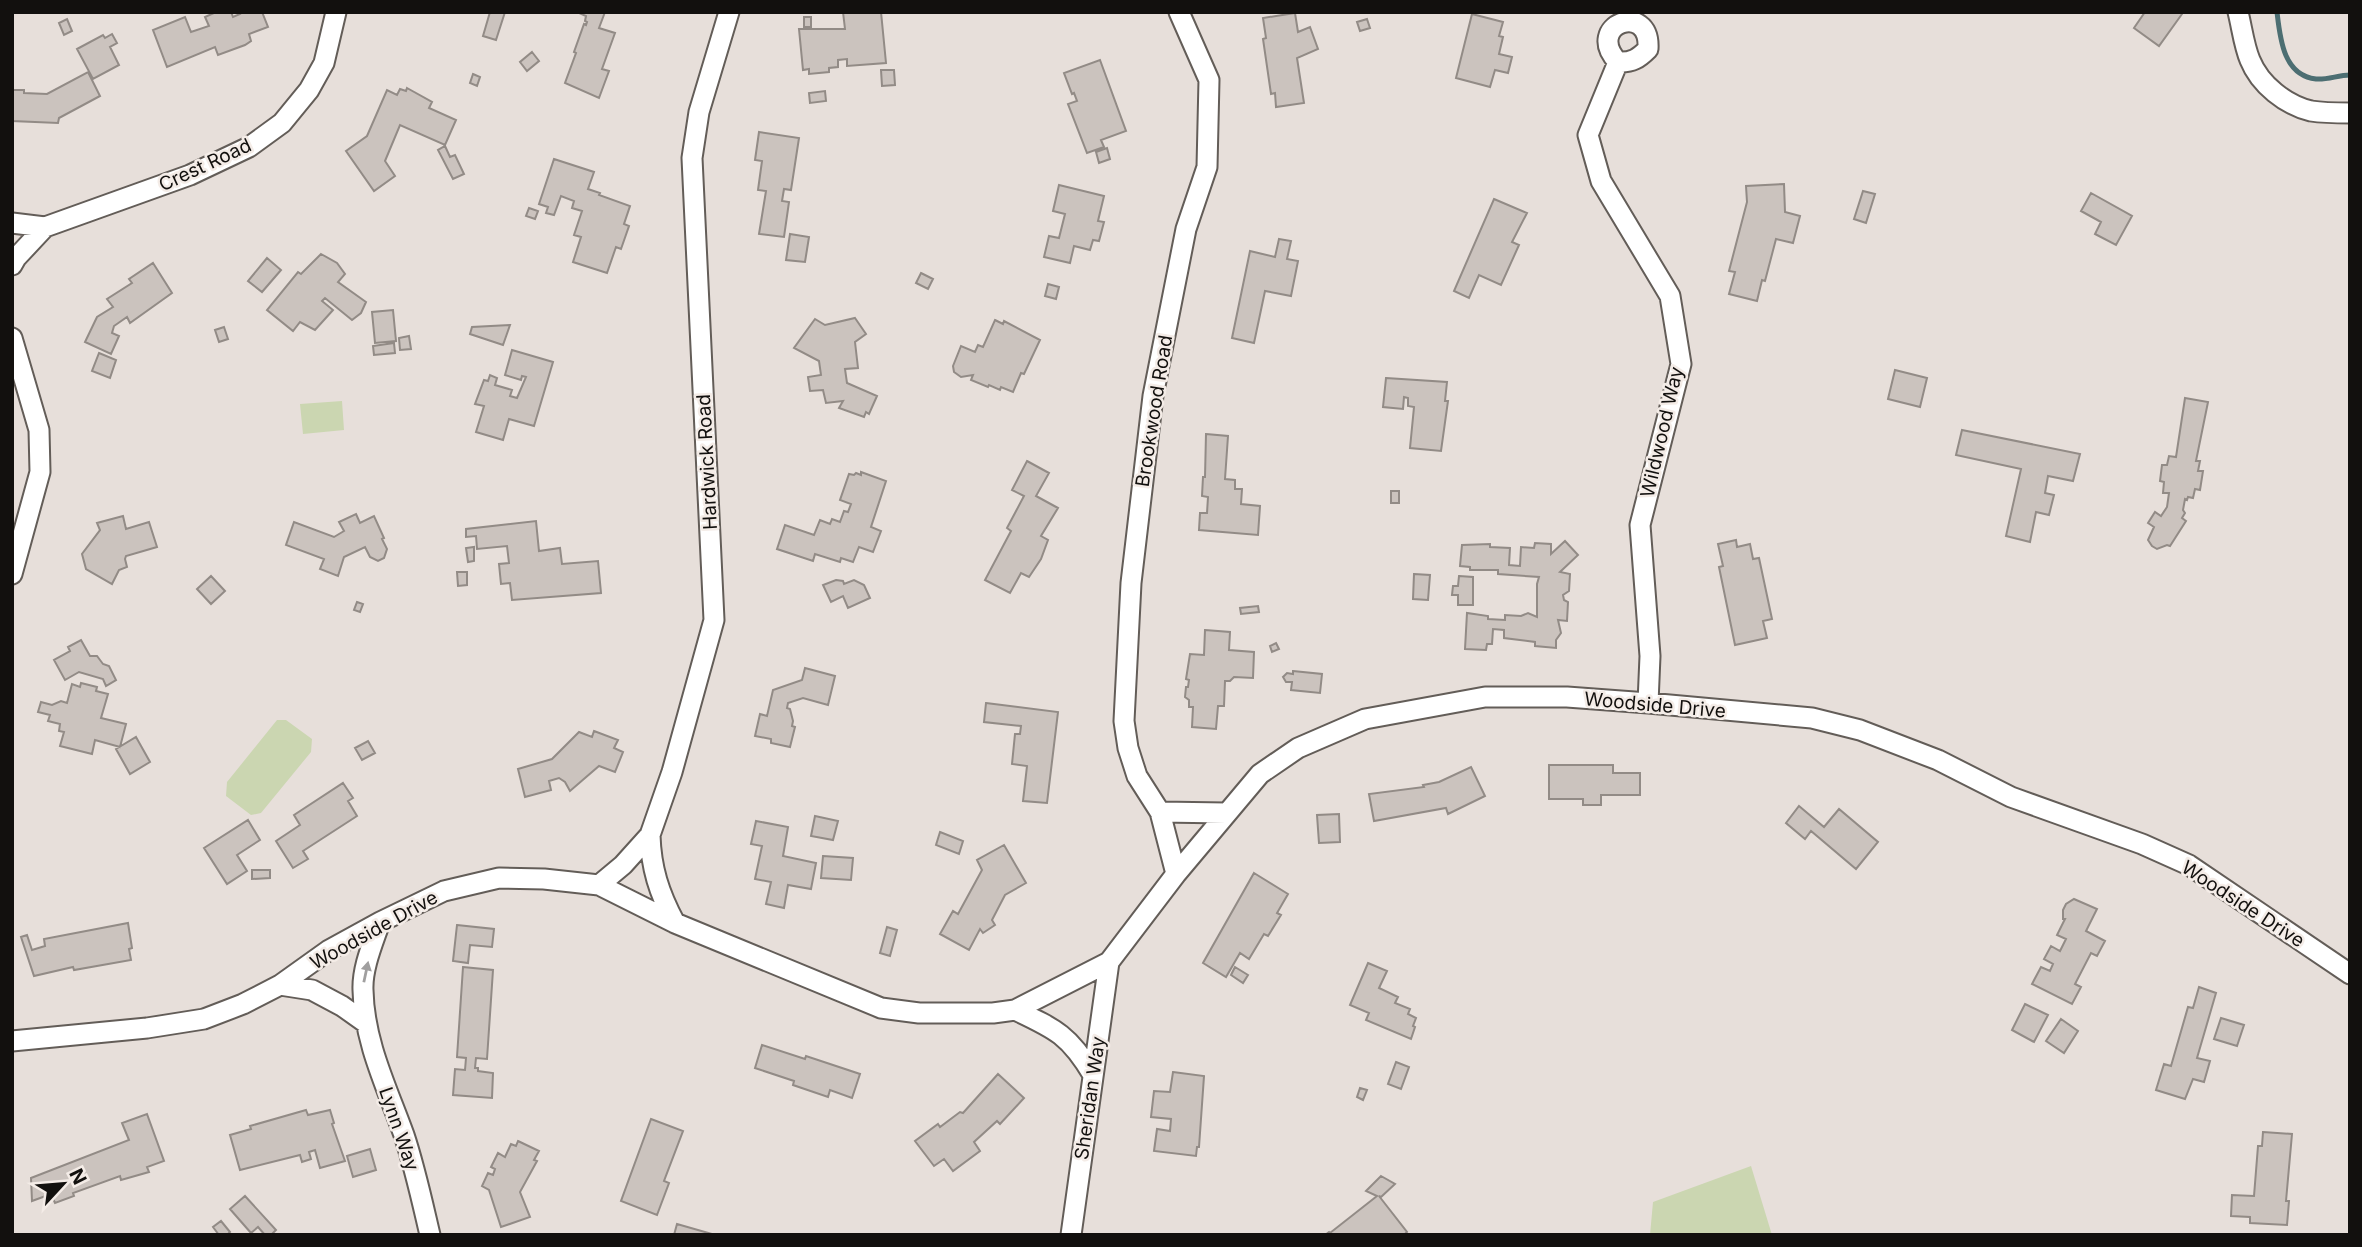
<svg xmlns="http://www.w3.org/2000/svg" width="2362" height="1247" font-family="Inter,sans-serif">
<rect width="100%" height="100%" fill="#e7dfda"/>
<path fill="#cbd6b1" d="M342,401L344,430L303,434L300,404Z
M277,720H286L312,739L311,752L261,813L251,815L226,796L227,782Z
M1751,1166L1772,1235H1650L1653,1202Z"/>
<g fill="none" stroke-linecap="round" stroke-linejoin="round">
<path stroke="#4c6e72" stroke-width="5" d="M2277,12C2280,38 2283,75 2316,79C2328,80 2338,75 2350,75"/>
</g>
<path fill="#cbc3be" stroke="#928b86" stroke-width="2" d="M216,12H231L233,17L240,14L239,12H262L268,27L249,34L251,41L245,45L218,55L215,47L167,67L153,30L185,17L191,32L209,26L205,17Z
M490,12H505L496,40L483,36Z
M577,12H605L599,28L615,33L602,69L609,71L599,98L565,83L576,53L574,52L584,24L586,25L587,22L585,21L586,16Z
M843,12H881L886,63L847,66V59L838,60V67L829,68V72L809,74V69L803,70L799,29H845Z
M2145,12H2182V14L2159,46L2134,28Z
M1295,13L1298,32L1310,27L1318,49L1297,58L1304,103L1276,107L1275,93L1271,94L1263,39L1266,38L1263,18Z
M1472,14L1503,22L1499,36L1503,37L1499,54L1512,57L1508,73L1495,70L1490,87L1456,78Z
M804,17H811V27H804Z
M67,19L72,31L64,35L59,23Z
M1367,19L1370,28L1360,31L1357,22Z
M112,34L117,43L110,47L119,65L93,79L77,49L103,35L105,38Z
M532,52L539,61L527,71L520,62Z
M1100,60L1126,131L1101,140L1104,147L1087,153L1068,104L1077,101L1074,93L1072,94L1064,73Z
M881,70H894L895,85L882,86Z
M88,72L100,96L59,118L58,123L12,121V90H24V93L47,94Z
M473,74L480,77L477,86L470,83Z
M407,88L432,102L429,108L456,120L445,145L400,125L385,161L395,176L374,191L346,151L367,136L387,90L397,95L400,89L406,91Z
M825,91L826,101L810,103L809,93Z
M759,132L799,138L791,190L784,189L782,201L789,202L784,237L759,234L766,191L758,190L762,161L755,160Z
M445,146L450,157L455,155L464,174L453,179L438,150Z
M1107,148L1110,159L1099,163L1096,152Z
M554,159L594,172L588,189L600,193L599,195L630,206L624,224L629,226L621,249L616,247L607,273L573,262L581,237L574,235L582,211L572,208L574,201L561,196L554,215L546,213L548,207L539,204Z
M1784,184L1785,212L1800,216L1793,243L1776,239L1765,281L1762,280L1757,301L1729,294L1735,272L1729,271L1747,202L1746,186Z
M1059,185L1104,196L1098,221L1104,222L1099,241L1093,240L1090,250L1074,246L1070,263L1044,257L1049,236L1059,238L1065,214L1053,211Z
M1863,191L1875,194L1866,223L1854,219Z
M2091,193L2132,216L2116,245L2095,234L2101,222L2081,211Z
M1494,199L1527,213L1512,242L1519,245L1501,285L1479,275L1469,298L1454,291Z
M529,208L538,211L535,219L526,216Z
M790,234L809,237L805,262L786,260Z
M1279,239L1291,241L1287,259L1298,261L1291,296L1265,291L1254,343L1232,338L1250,251L1275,257Z
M321,254L337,263L345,274L338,282L366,302L361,313L352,320L325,298L322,301L333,310L315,330L300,322L293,331L267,310L298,272L301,274Z
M267,258L281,270L262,292L248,281Z
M153,263L172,293L130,323L127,317L114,326L112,333L119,336L111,354L85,342L97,317L113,307L107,299L132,283L129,279Z
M921,273L933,279L928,289L916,283Z
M1048,284L1059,287L1056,299L1045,296Z
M393,310L396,341L375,343L372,312Z
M855,318L866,334L855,342L858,368L845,369L847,383L877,396L869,414L866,412L864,417L839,408L843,401L826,403L823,390L810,391L808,377L821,375L819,361L794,348L815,319L825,325Z
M995,320L1003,324L1004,321L1040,340L1024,374L1021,373L1013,392L1001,387L1000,390L989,385L988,387L971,380L973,375L961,377L954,372L953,366L961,346L975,352L978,345L983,347Z
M510,325L503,345L470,334L472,327Z
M224,327L228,339L219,342L215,330Z
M409,336L411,349L400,350L399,338Z
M394,343L395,353L374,355L373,346Z
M512,350L553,362L534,426L509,419L503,440L476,432L484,406L475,404L484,380L488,381L490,375L497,378L495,385L512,390L510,396L517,398L526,377L522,376L521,380L505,375Z
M99,353L116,360L110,378L92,371Z
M1895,370L1927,378L1920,407L1888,399Z
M1386,378L1447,382L1445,401H1448L1441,451L1410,448L1414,407L1408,406V398L1404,397L1403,409L1383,407Z
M2185,398L2208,402L2196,461H2200L2198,471H2203L2200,490L2195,489L2193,498L2188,497L2187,500L2185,499L2183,510L2185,513L2182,518L2186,521L2170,546L2167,545L2157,549L2152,546L2148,540L2154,527L2148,523L2155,512L2161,516L2167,507L2169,493H2163L2164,482L2160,481L2162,465H2167L2169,456L2176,457Z
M1962,430L2080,454L2073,481L2048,476L2045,493L2054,495L2049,515L2036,512L2030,542L2006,536L2021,469L1956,455Z
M1206,434L1228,436L1225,479L1235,480V489H1242L1241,504L1260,506L1258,535L1199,530L1200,513H1207L1208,497L1202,496L1203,477H1205Z
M1027,461L1049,473L1036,496L1058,508L1041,536L1048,540L1041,559L1029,577L1021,573L1010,593L985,580L1011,531L1007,528L1024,496L1012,490Z
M861,472L886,481L871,527L881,531L873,552L859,547L853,562L841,558L840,562L815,554L813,561L777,549L785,525L814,535L820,520L830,524L832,519L840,522L844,511L848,512L851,504L840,500L849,474L854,475L856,473L861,475Z
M1391,491H1399V503H1391Z
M356,514L360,523L374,516L384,538L382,539L387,549L384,558L378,561L370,557L365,547L344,557L338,576L320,569L324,559L286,545L294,522L334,537L344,531L339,522Z
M123,516L126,529L149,522L157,547L126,556L125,559L127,567L119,570L112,584L86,569L82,554L100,530L97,523Z
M536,521L539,551L560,548L562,564L598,561L601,593L512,600L510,583L501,584L499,564L509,563L507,546L477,549L476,536L466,537V529Z
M1736,540L1737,547L1750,544L1753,559L1759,558L1772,619L1763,621L1767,638L1735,645L1719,567L1723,566L1718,544Z
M1565,541L1578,555L1560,572L1570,574L1569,591L1563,595L1564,600L1568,602L1567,621L1558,620L1561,633L1556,640V648L1535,646V642L1504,638V630L1493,629L1492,644H1487L1486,650L1465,649L1467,613L1488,616V619L1505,620V615L1521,616L1528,613L1537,617V584L1539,577L1498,574V570H1470V567L1460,566L1462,545L1490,544V547L1510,548L1509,565L1520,566L1521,547L1534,548L1535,543L1551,544V554Z
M474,547V561L468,562L466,548Z
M457,572H467V585L458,586Z
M1414,574L1430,575L1428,600L1413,599Z
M211,576L225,591L211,604L197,589Z
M1459,576L1473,577V605H1458V595H1452L1453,586H1458Z
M836,580L843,581L844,584L854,580L864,585L870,598L848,608L843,596L831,602L823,585Z
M357,602L363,604L360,612L354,610Z
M1258,606L1259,612L1241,614L1240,608Z
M1205,630L1230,632L1229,650L1254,652L1253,678L1234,677L1230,681H1225L1224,706H1218L1216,729L1192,727L1193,707H1189V700L1185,697L1186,687H1188L1189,680L1186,679L1190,654L1204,655Z
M81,640L90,656H97L103,664L109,666L116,680L106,686L103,679L79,672L65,680L54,660L70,651L68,647Z
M1276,643L1279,649L1272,652L1270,646Z
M805,668L835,676L828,705L803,698L788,703L787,708L790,709L793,721L792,726L795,727L790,747L771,743V739L755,736L760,714L767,716L773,690L802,680Z
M1293,671L1322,674L1320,693L1291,690L1292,682H1286L1283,677L1287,673L1293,674Z
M81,683L97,687L96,691L108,694L101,718L126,724L120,747L95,740L92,754L60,746L64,732L59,731L60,724L48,721L50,715L38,712L41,702L52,705L61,701L67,703L72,684L80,687Z
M986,703L1058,712L1047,803L1023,801L1027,766L1012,764L1015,734H1020L1021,726L984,722Z
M594,731L618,740L614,748L623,752L615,772L599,766L570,791L565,782L559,778L549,781L551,790L525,797L518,769L552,759L579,732L592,737Z
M136,737L150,762L130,774L116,749Z
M368,741L375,753L362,760L355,748Z
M1549,765H1613V773H1640V795H1601V805H1583V799H1549Z
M1471,767L1485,796L1448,814L1446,808L1374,821L1369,794L1424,787L1423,785L1439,782Z
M343,783L353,798L348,801L357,816L303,851L308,859L293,868L276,841L300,825L294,815Z
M1799,806L1824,827L1839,809L1878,842L1856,869L1811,831L1805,839L1786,823Z
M1339,814L1340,842L1319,843L1317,815Z
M815,816L838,821L833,840L811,836Z
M248,820L260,840L237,855L247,871L227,884L204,848Z
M756,821L788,827L783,856L816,863L811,889L788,885L784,908L766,904L771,882L755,879L762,846L751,844Z
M940,832L963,841L959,854L936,845Z
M1004,845L1026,883L1005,895L992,920L995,925L983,933L980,929L969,950L940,934L953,911L958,914L982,870L977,860Z
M823,856L853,858L851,880L821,878Z
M252,870H270V878L252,879Z
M1254,873L1288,894L1277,913L1281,915L1268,936L1264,934L1249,959L1240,953L1226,977L1203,963Z
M2074,899L2097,909L2086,931L2105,941L2097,956L2091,953L2075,984L2081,987L2072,1004L2032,984L2041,967L2050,971L2053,964L2044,959L2051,946L2060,951L2066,939L2057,935L2065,919H2063V910L2066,904Z
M128,923L132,948L129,949L131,960L74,970L73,967L34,976L21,937L27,935L32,950L45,946L44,939Z
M457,925L494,929L492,947L470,945L468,963L453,961Z
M887,927L897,930L890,956L880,953Z
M1368,963L1387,971L1379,988L1398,997L1395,1003L1410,1009L1408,1014L1416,1018L1413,1026L1415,1027L1411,1039L1366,1020L1369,1013L1350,1005Z
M463,967L493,970L487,1059L476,1058L475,1068H478V1071L493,1073L492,1098L453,1095L455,1069L465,1070L466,1058L457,1057Z
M1235,967L1248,975L1243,983L1231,975Z
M2199,987L2216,993L2197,1058L2210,1061L2204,1082L2193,1079L2185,1099L2156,1090L2164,1064L2171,1066L2188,1007L2193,1008Z
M2025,1004L2048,1015L2034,1042L2012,1030Z
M2221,1018L2244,1025L2237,1046L2214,1039Z
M2061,1019L2078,1031L2064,1053L2046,1041Z
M762,1045L805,1059L806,1056L860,1074L852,1098L830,1090L828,1097L793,1085L794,1081L755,1068Z
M1396,1062L1409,1067L1401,1089L1388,1084Z
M1173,1072L1204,1076L1199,1147H1197L1196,1156L1154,1151L1157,1129L1170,1131L1171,1119L1151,1117L1154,1091L1170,1092Z
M998,1074L1024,1098L1000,1124L997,1121L974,1142L980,1151L953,1171L944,1159L934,1166L915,1141L938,1124L940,1127L960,1112L963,1113Z
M1360,1088L1367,1090L1363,1100L1357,1097Z
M306,1110L308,1115L330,1110L334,1123L332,1124L345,1161L320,1168L315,1150L309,1152L311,1159L302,1162L300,1155L240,1170L230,1135L251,1129L250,1126Z
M147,1114L164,1161L147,1167L149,1172L121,1180L120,1176L73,1193L74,1196L55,1203L51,1194L32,1201L31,1178L129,1140L122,1123Z
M651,1119L683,1131L664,1181L669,1183L657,1215L621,1201Z
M2263,1132L2292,1134L2286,1201H2289L2287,1225L2250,1223V1217L2231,1216L2232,1195L2254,1196L2258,1146H2262Z
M518,1141L539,1151L534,1160L537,1161L520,1192L530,1217L501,1227L489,1190L482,1186L488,1173L493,1175L495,1169L491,1167L498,1153L505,1157L511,1144L516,1146Z
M370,1149L376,1170L353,1177L347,1156Z
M1381,1176L1395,1184L1381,1197L1379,1196L1407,1232L1404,1235H1325L1329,1232L1330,1233L1377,1196L1366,1191Z
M245,1196L276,1230L271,1235H265L258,1227L251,1233L230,1209Z
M221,1221L230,1232L227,1235H219L213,1227Z
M677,1224L712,1234V1235H674Z"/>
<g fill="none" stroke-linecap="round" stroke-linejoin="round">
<g stroke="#635d58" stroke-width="23">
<path id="minor" d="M2238,12C2242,28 2244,46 2250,60C2260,85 2286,105 2311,111C2324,113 2337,113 2350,113
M1618,62C1583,25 1651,0 1648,49C1639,58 1632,63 1618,62L1588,135L1601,181L1670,296L1681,364L1640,525L1650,656L1648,703
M12,223L45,227L190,175L249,147L282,123L309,90L324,63L336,12
M12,265L16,258L45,227
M12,338L39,430L40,472L12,574
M1160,812L1226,813
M650,835C651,868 659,893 675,923
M1176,874L1160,812L1137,776L1128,748L1124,721L1131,583L1153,396L1186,229L1207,167L1209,80L1179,12
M599,885L623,865L650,835L672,772L714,620L692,158L699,112L729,12
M380,922C373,943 362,968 363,990C364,1042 387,1088 404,1135C415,1168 422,1201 430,1235
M280,985L312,990L342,1006L366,1023
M1015,1010C1056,1029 1070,1036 1093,1075
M12,1041L147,1028L204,1019L243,1004L280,985L329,950L380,922L444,891L499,878L544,879L599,885L675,923L881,1008L919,1013H993L1015,1010L1109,962L1176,874L1260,774L1298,748L1365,719L1485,697H1567L1648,703L1812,718L1860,730L1938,760L2011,797L2142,844L2189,865L2350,974
M1071,1235L1109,962"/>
</g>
<use href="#minor" stroke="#fff" stroke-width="19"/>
</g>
<defs><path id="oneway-solid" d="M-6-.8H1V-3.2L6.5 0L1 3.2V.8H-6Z" transform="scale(1.75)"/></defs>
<use fill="#a09f9f" href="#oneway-solid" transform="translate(366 972) rotate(-78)"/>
<g text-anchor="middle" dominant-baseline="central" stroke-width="5" stroke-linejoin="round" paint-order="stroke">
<g font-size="19" fill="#12100e" stroke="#f4ece7">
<text transform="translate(205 165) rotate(-25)">Crest Road</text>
<text transform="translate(1154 411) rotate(-81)">Brookwood Road</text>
<text transform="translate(1662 432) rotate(-77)">Wildwood Way</text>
<text transform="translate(707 462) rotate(-93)">Hardwick Road</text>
<text transform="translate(1655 705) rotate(5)">Woodside Drive</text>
<text transform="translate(2243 904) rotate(33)">Woodside Drive</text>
<text transform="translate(374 930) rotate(-29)">Woodside Drive</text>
<text transform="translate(1090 1098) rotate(-82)">Sheridan Way</text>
<text transform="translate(399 1129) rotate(71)">Lynn Way</text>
</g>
</g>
<rect width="2362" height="1247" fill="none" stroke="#12100e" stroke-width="28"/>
<g transform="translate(63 1184) rotate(64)" stroke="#f4ece7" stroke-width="5" paint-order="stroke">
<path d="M0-5L12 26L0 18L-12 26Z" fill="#12100e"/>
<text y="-10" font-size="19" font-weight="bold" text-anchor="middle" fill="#12100e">N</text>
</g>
</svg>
